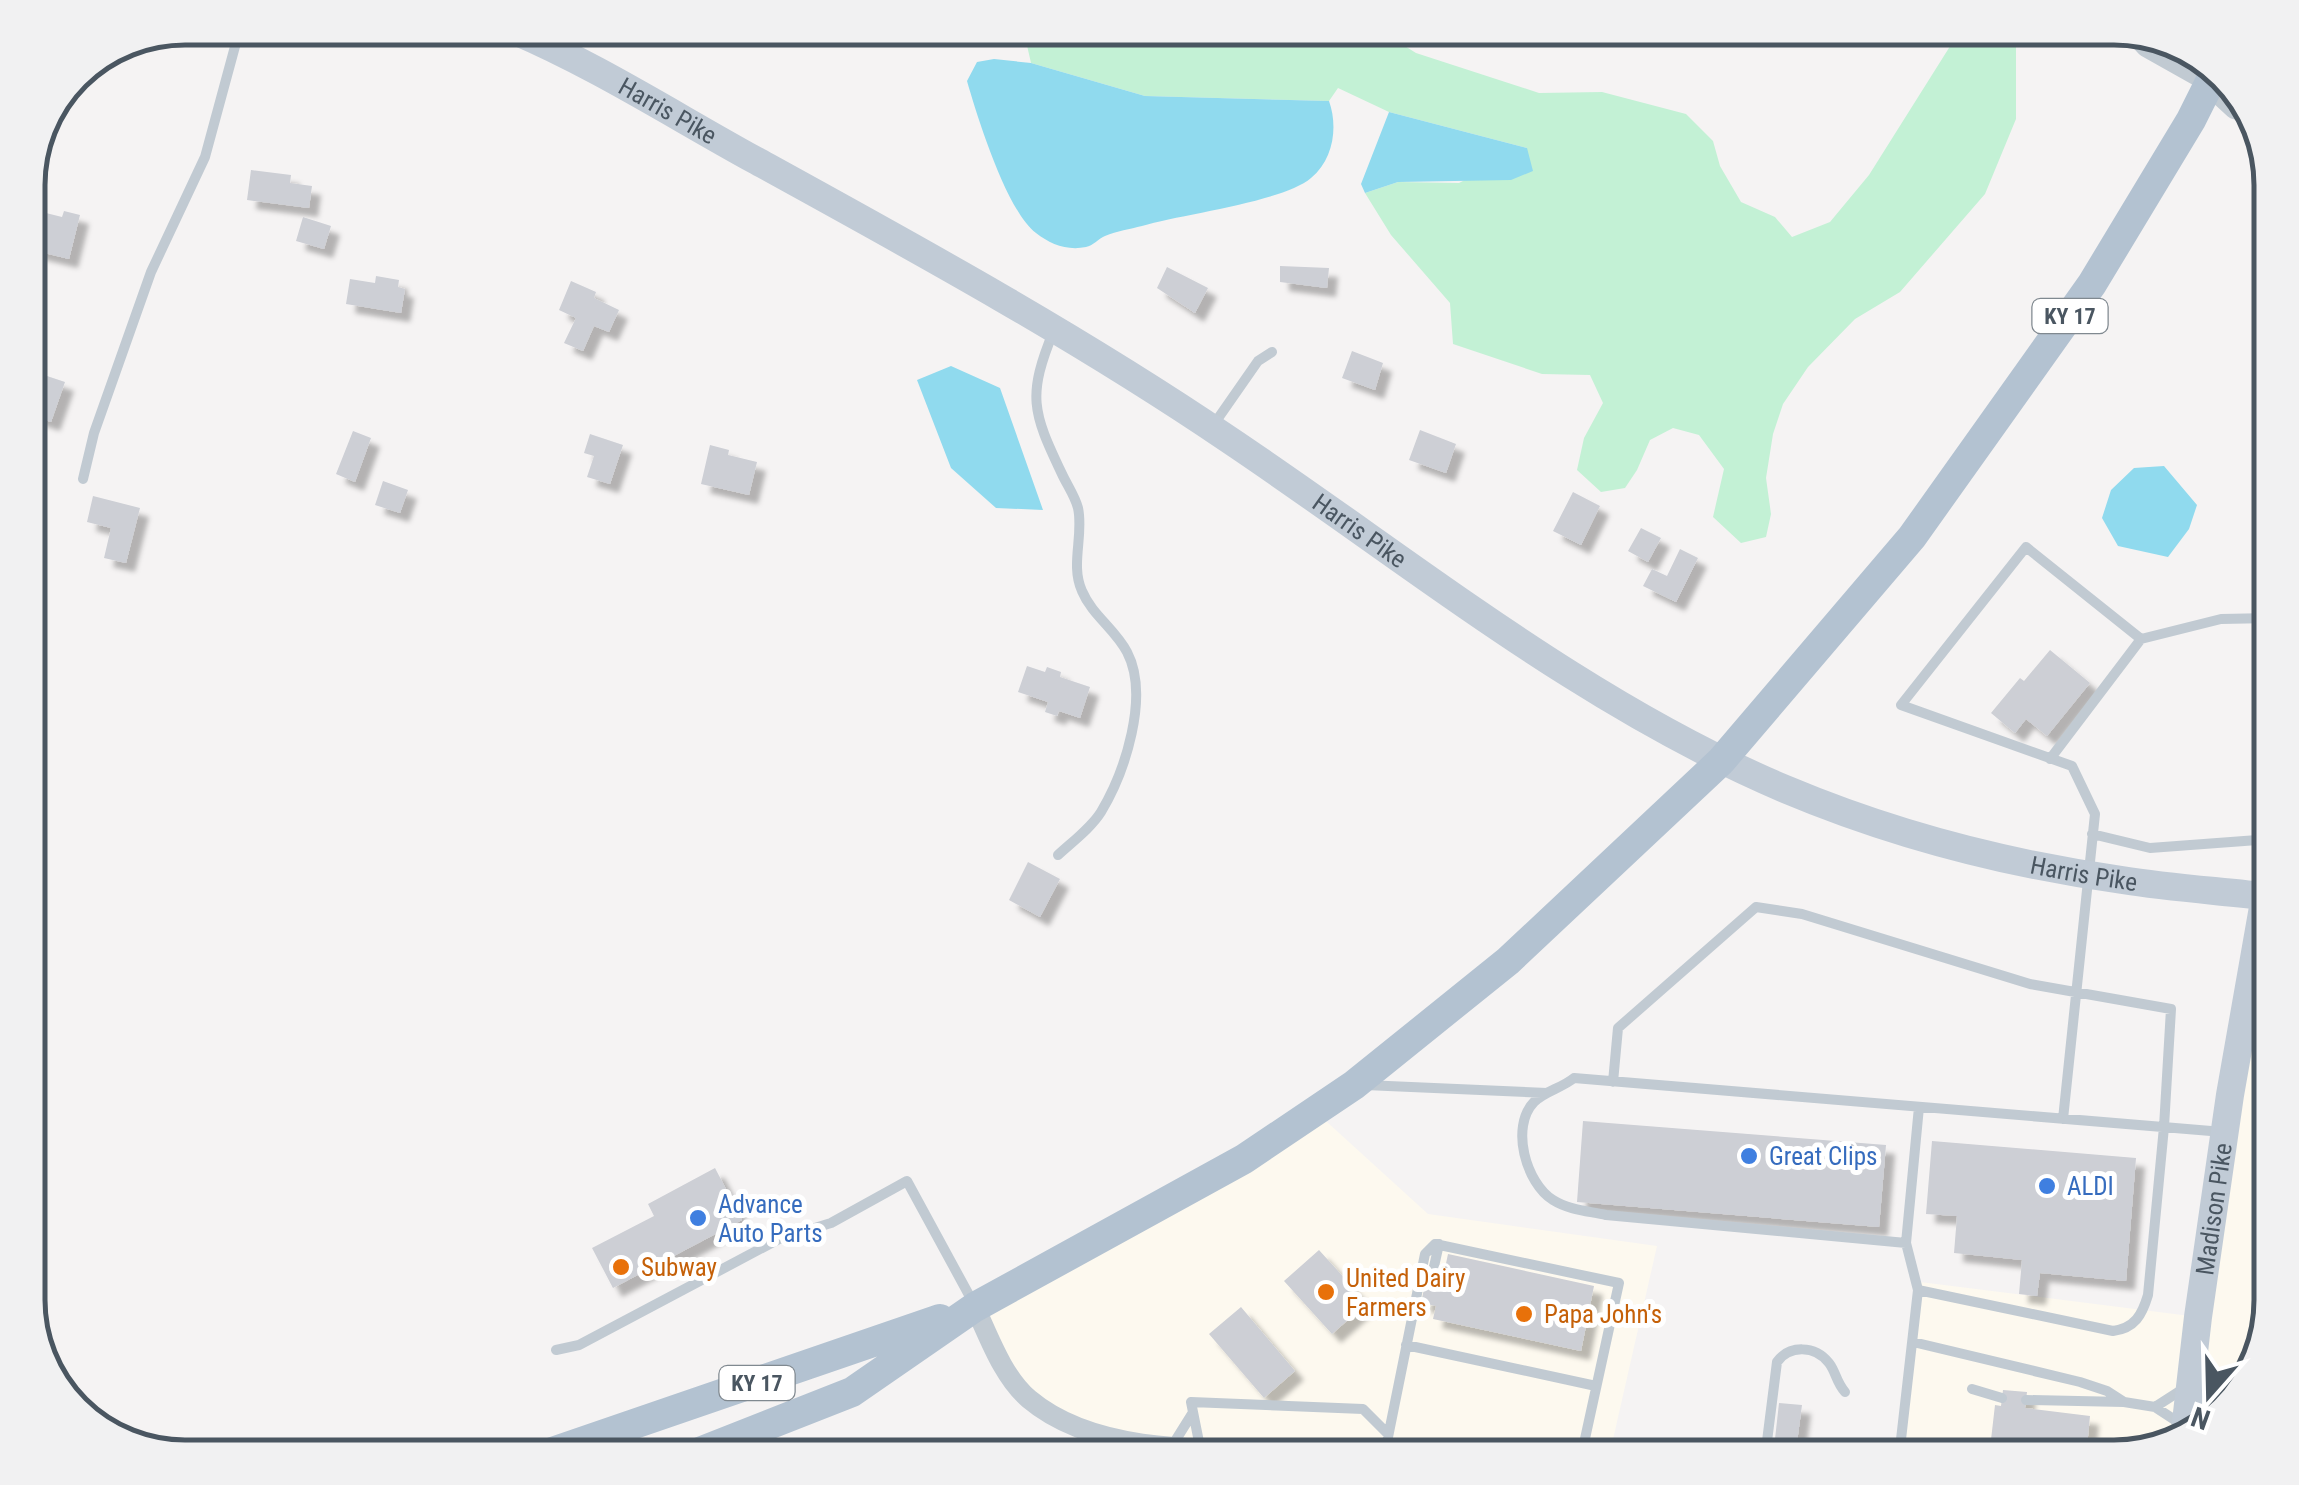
<svg xmlns="http://www.w3.org/2000/svg" width="2299" height="1485" font-family="'Roboto Condensed',sans-serif">
<defs>
<filter id="shadow"><feDropShadow dx="9" dy="9" stdDeviation="2.5" flood-color="#0004"/></filter>
</defs>
<rect width="100%" height="100%" fill="#f5f3f3"/>
<path fill="#fdf9ef" d="M2271,897V1301L2245,1387L2192,1437L2115,1457H1899L1916,1321L1912,1281L2198,1317Z
M1316,1112L1428,1214L1657,1246L1609,1457H1418L1127,1441L1027,1399L975,1307Z"/>
<path fill="#c3f1d5" d="M1031,28H1376L1416,53L1539,93L1602,92L1686,114L1713,141L1720,166L1741,202L1775,217L1792,237L1830,222L1869,175L1959,32L1970,28L2016,29V119L1985,194L1900,292L1855,319L1808,367L1783,404L1773,434L1766,478L1771,514L1766,537L1741,543L1713,517L1724,469L1699,435L1673,428L1650,440L1637,470L1625,488L1601,492L1577,470L1584,438L1603,403L1590,375L1542,374L1453,344L1450,303L1391,235L1365,193L1398,182L1459,183L1527,148L1389,112L1338,88L1329,101L1145,96L1031,63L1026,41Z"/>
<path fill="#90daee" d="M994,59L1031,63L1145,96L1329,101C1338,126 1334,159 1311,178C1283,202 1182,214 1142,226C1130,229 1117,231 1105,236C1098,239 1093,246 1086,247C1067,251 1050,244 1036,233C1007,212 977,116 967,81L977,62Z
M1389,112L1527,148L1533,171L1511,180L1398,182L1365,193L1361,184Z
M951,366L1000,388L1043,510L996,508L951,468L917,380Z
M2164,466L2197,505L2189,529L2168,557L2118,546L2102,518L2111,490L2134,468Z"/>
<path fill="#cdcfd5" filter="url(#shadow)" d="M1746,28H1797V33L1746,34Z
M251,170L291,175L290,183L312,186L309,208L247,200Z
M34,210L62,217L64,211L80,215L69,259L28,249Z
M303,217L331,226L324,249L296,241Z
M1280,266L1329,268L1327,288L1280,282Z
M1167,267L1208,288L1195,313L1157,288Z
M376,276L399,280L398,287L405,289L401,313L346,304L350,279L375,283Z
M571,281L596,292L594,298L619,310L609,332L594,326L583,351L564,343L576,318L559,310Z
M1352,351L1383,363L1375,390L1342,378Z
M29,370L65,382L51,422L28,414Z
M1420,430L1456,444L1446,473L1409,460Z
M353,431L371,438L355,482L336,474Z
M590,434L623,445L610,484L587,477L594,456L584,453Z
M710,445L729,450L728,455L757,462L749,495L701,484Z
M383,481L408,490L400,513L375,505Z
M1573,492L1600,506L1581,545L1553,531Z
M93,496L140,508L126,563L104,558L111,528L87,522Z
M1641,528L1661,538L1648,562L1628,551Z
M1680,549L1698,558L1676,602L1643,586L1652,569L1667,576Z
M2050,650L2090,683L2047,736L2026,719L2015,733L1991,713L2020,678L2024,681Z
M1027,666L1045,672L1047,667L1061,672L1060,677L1090,687L1080,718L1059,711L1057,716L1045,712L1048,702L1018,692Z
M1028,862L1060,879L1040,917L1009,900Z
M1583,1121L1886,1145L1879,1227L1577,1202Z
M1932,1141L2136,1158L2126,1281L2040,1273L2037,1296L2019,1294L2022,1260L1954,1253L1957,1216L1926,1214Z
M715,1168L742,1220L613,1288L592,1248L654,1216L648,1204Z
M1319,1250L1367,1303L1332,1334L1284,1281Z
M1448,1254L1594,1286L1581,1351L1433,1319L1436,1306L1421,1303L1428,1270L1444,1273Z
M1241,1307L1295,1371L1264,1398L1209,1334Z
M2003,1390L2027,1392L2025,1408L2090,1416L2086,1457H1989L1995,1405L2001,1406Z
M1779,1403L1802,1405L1795,1457H1773Z"/>
<g fill="none" stroke-linecap="round" stroke-linejoin="round">
<path stroke="#c1cad2" stroke-width="10" d="M1054,330C1027,396 1032,411 1062,474C1067,485 1075,496 1078,508C1084,535 1070,565 1082,591C1092,615 1115,629 1127,652C1150,696 1125,772 1101,812C1091,828 1072,842 1058,855
M1212,427L1258,361L1272,352
M83,479L94,433L151,272L205,157L240,28
M2050,759L2141,639
M2092,834L2150,848L2271,839
M1613,1082L1618,1028L1756,907L1802,914L2030,984L2171,1009L2164,1127L2148,1295C2142,1315 2135,1328 2113,1331L1918,1290
M1365,1085L1547,1093
M2063,1119L2095,814L2072,766L1901,705L2026,547L2141,639L2221,619L2271,618
M1906,1243L1606,1215C1588,1211 1569,1210 1553,1200C1526,1183 1510,1127 1534,1102C1545,1091 1562,1088 1574,1078L2223,1132
M1433,1271L1439,1244
M1411,1318L1424,1310L1425,1304
M1913,1342L2080,1382L2107,1391L2124,1402
M1406,1345L1596,1386
M556,1350L579,1345L779,1239L831,1223L907,1181L975,1306
M1972,1389L2002,1398
M2026,1400L2124,1402L2155,1407L2181,1424
M2155,1407L2183,1389
M1172,1446L1192,1414
M1200,1447L1191,1402L1363,1409L1388,1434
M1385,1452L1425,1254L1435,1244L1619,1283L1581,1457
M1765,1457L1777,1362C1789,1345 1815,1345 1829,1363C1836,1372 1836,1382 1845,1392
M1899,1457L1918,1290L1906,1243L1919,1107"/>
<path stroke="#c1cad2" stroke-width="20" d="M2133,33L2146,47L2210,83
M975,1307C989,1337 1003,1377 1029,1399C1124,1479 1304,1433 1418,1457"/>
<path stroke="#c1cad2" stroke-width="25" d="M2210,83L2236,107L2252,110
M2265,896L2271,860"/>
<g stroke="#c1cbd6" stroke-width="28">
<path id="s1" d="M508,28C594,64 673,115 755,160C915,248 1076,336 1228,439C1410,561 1582,703 1785,789C1892,834 2008,864 2122,880C2172,888 2222,891 2271,897"/>
<path id="s2" d="M2184,1439L2198,1317L2230,1095L2265,896"/>
</g>
<path stroke="#b3c2d1" stroke-width="30" d="M538,1457L940,1319
M687,1457L852,1392L975,1307L1244,1159L1354,1085L1508,961L1721,761L1912,537L2092,284L2191,120L2216,70"/>
</g>
<g fill="#3f7fe0" stroke="#fff" stroke-width="4">
<circle cx="1749" cy="1156" r="10"/>
<circle cx="2047" cy="1186" r="10"/>
<circle cx="698" cy="1218" r="10"/>
</g>
<g fill="#e8710a" stroke="#fff" stroke-width="4">
<circle cx="621" cy="1267" r="10"/>
<circle cx="1326" cy="1292" r="10"/>
<circle cx="1524" cy="1314" r="10"/>
</g>
<g text-anchor="middle" dominant-baseline="central" stroke-width="10" stroke-linejoin="round" paint-order="stroke">
<g fill="#fff" stroke="#808990" stroke-width="2.5">
<rect x="2032.5" y="299" width="75" height="34" rx="8"/>
<rect x="719.5" y="1366" width="75" height="34" rx="8"/>
</g>
<g font-size="22" font-weight="bold" fill="#4a5661">
<text x="2070" y="316">KY 17</text>
<text x="757" y="1383">KY 17</text>
</g>
<g font-size="25" fill="#4a5661" stroke="#fff">
<text stroke="none"><textPath href="#s1" startOffset="180">Harris Pike</textPath></text>
<text stroke="none"><textPath href="#s1" startOffset="990">Harris Pike</textPath></text>
<text stroke="none"><textPath href="#s1" startOffset="1800">Harris Pike</textPath></text>
<text stroke="none"><textPath href="#s2" startOffset="232">Madison Pike</textPath></text>
</g>
<g font-size="25" fill="#366cbe" stroke="#fff" text-anchor="start">
<text x="1769" y="1156">Great Clips</text>
<text x="2067" y="1186">ALDI</text>
<text x="718" y="1204">Advance<tspan x="718" dy="29">Auto Parts</tspan></text>
</g>
<g font-size="25" fill="#c56008" stroke="#fff" text-anchor="start">
<text x="641" y="1267">Subway</text>
<text x="1346" y="1278">United Dairy<tspan x="1346" dy="29">Farmers</tspan></text>
<text x="1544" y="1314">Papa John's</text>
</g>
</g>
<path d="M0 0H2299V1485H0ZM185 45H2114A140 140 0 0 1 2254 185V1300A140 140 0 0 1 2114 1440H185A140 140 0 0 1 45 1300V185A140 140 0 0 1 185 45Z" fill="#f1f1f2" fill-rule="evenodd"/>
<path fill="none" stroke="#4a5661" stroke-width="5" d="M185 45H2114A140 140 0 0 1 2254 185V1300A140 140 0 0 1 2114 1440H185A140 140 0 0 1 45 1300V185A140 140 0 0 1 185 45Z"/>
<g transform="translate(2209 1395) rotate(200)" stroke="#ffffff" stroke-width="8" paint-order="stroke">
<path d="M0-8L18 38L0 25L-18 38Z" fill="#4a5661"/>
<text y="-15" font-size="28" font-weight="bold" text-anchor="middle" fill="#4a5661">N</text>
</g>
</svg>
